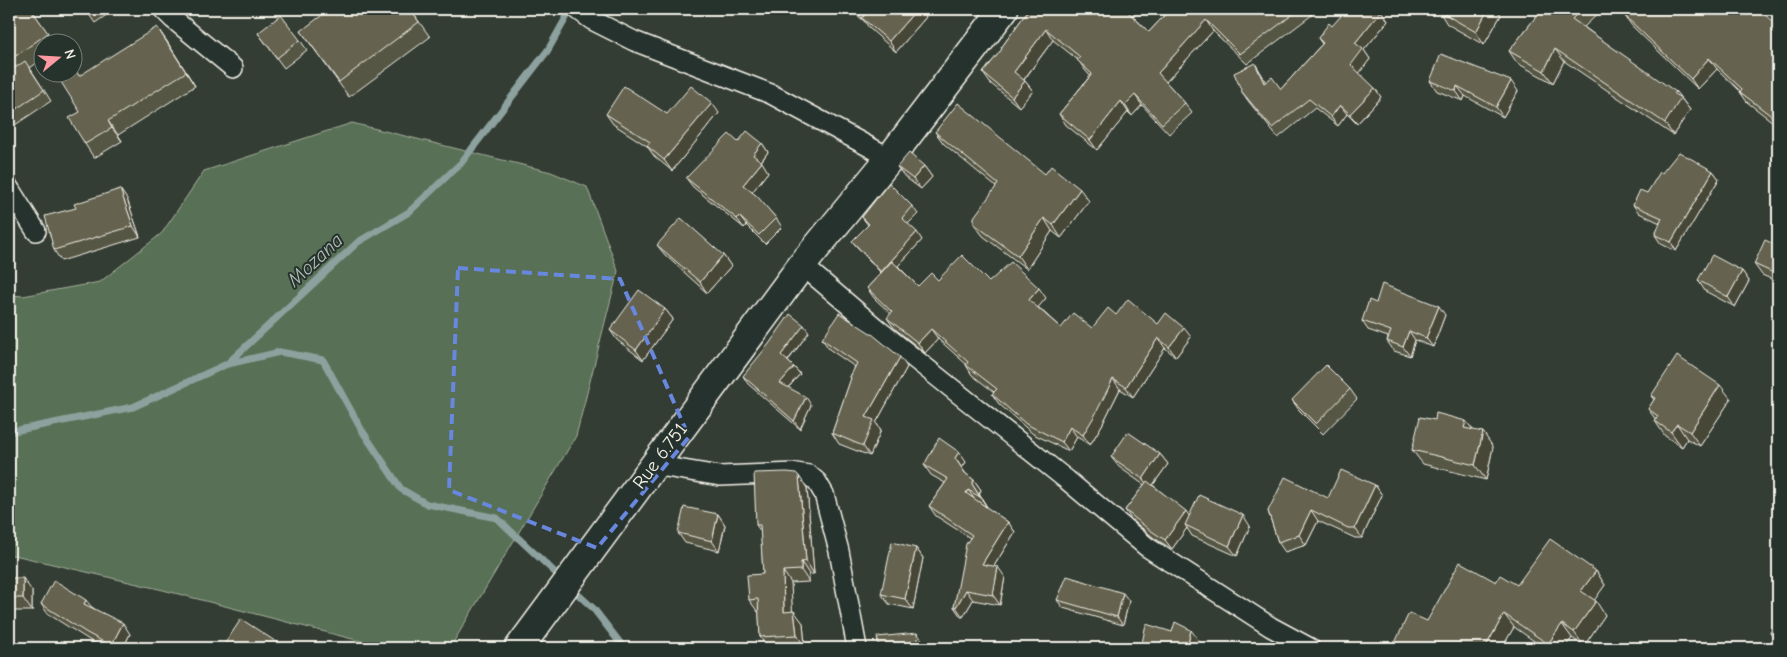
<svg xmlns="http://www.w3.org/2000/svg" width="1787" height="657" font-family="'Comic Neue',sans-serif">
<rect width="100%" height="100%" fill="#333d34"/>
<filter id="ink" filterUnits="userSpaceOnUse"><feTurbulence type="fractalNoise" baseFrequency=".02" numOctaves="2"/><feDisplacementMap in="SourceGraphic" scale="10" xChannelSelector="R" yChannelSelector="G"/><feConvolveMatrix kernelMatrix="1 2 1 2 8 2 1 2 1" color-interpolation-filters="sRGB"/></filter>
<g filter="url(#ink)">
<path fill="#597055" stroke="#a6b09e" d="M352,123L551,172L587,187L618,271L576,436L450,648H387L163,590L14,555L9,556V295L23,296L100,282L162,233L204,171Z"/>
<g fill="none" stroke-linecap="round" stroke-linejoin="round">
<path stroke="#8da19f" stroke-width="7" d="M228,364L280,352L323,360L361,429L401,489L427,504L497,518L562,579
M9,432L133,407L227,364L358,242L409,212L461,163L548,50L571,9
M570,587L593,608L624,648"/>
<g stroke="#f4f1e8" stroke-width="22">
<path id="minor" d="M163,9L173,19L233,68
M577,9L592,20L634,41L771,94L890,158
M9,188L36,231
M802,265L876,328L1067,480L1147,547L1271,627L1310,648
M653,465L720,476L796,473L809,475L817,482L824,494L839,551L857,648"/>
</g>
<g stroke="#f4f1e8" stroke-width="31">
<path id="primary" d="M519,648L802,265L890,158L1004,9"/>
</g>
<use href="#minor" stroke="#26332d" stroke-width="19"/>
<use href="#primary" stroke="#26332d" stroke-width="28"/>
</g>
<path fill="#575644" stroke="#f4f1e8" d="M31,9L54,42H42V59L30,68L51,101L15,125L9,116V72L16,68L9,58Z
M85,9H115L95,23Z
M410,9L430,37L349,97L301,31Z
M850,9H921L926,17L896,52L869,28L865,22Z
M1029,9H1140L1132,15L1149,32L1170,9H1307L1312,15L1247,64L1213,31L1166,82L1185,103L1192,113L1169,134L1142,105L1132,116L1128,112L1097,150L1066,125L1059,114L1090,76L1085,70L1078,60L1053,40L1024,80L1033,91L1019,107L990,83L983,73L1002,49L1001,48Z
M1440,9H1496L1501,15L1484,45L1447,24L1439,11Z
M1542,9H1603L1584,27L1681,98L1690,110L1673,135L1564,61L1553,83L1517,63L1509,51Z
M1381,11L1388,21L1364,50L1370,59L1359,73L1381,97L1357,124L1347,114L1338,126L1315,108L1278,138L1249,102L1242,92L1261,73L1265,82L1281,89L1322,44L1318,38L1332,26Z
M1625,16L1778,27V126L1747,102L1740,92V91L1717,69L1698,89L1632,26Z
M258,33L300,40L307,50L284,68Z
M166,40L195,86L118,135L122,141L94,158L85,144L80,76Z
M1430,81L1518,91L1503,117L1465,96L1463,101L1437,91Z
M719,113L672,171L654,156L647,146L613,124L606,114H667Z
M935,132L1045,174L1089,201L1061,238L1052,231L1027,269L983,236L974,224L996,187L944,144Z
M738,142L762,143L768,152L761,162L768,172L752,192L776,218L782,227L765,244L746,225L744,228L693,187L686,178Z
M924,166L932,177L921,189L905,177L897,167Z
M1713,171L1719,179L1676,251L1661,244L1655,235L1660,223L1639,213L1633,205L1647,193L1662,173Z
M127,199L140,237L61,261L54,250Z
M912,206L918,214L908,224L922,240L898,266L918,286L938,280L989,282L1046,298L1038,307L1061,328H1092L1116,315L1158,324L1191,337L1176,357L1165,348L1133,397L1120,389L1102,425L1090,445L1077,437L1069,451L1033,434L999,404L992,394L994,392L972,375L966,365V364L938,339L925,353L894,328L887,318L891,314L874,298L867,288L881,273L858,248L852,241L868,225L862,217Z
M657,245L723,255L731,266L707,293L665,255Z
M1778,246V282L1762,275L1754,264Z
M1742,271L1749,281L1735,307L1705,291L1698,280Z
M1376,303L1445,315L1433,347L1415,340L1410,356L1394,351L1387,341L1388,337L1368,330L1362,321Z
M665,309L673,319L643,360L617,340L610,330Z
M809,332L788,361L794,367L800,374L788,388L811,405L800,429L748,384L743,376Z
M822,339L907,367L876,423L881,430L870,456L839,444L832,433L851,379L850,377L855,367L829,349Z
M1350,389L1357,399L1323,434L1299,410L1292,400Z
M1651,396L1731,399L1700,446L1687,439L1682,447L1665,436L1655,421L1656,420L1648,409L1654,400Z
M1473,430L1493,447L1486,480L1423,464L1412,450Z
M1160,454L1168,464L1153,485L1189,516L1250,526L1237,556L1192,536L1187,528L1172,549L1154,538L1131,519L1125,510L1144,485L1119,467L1111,457Z
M966,462L962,468L966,474L974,480L981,490L979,494L987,507L978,502L1008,522L1015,532L994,566L1005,577L1000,605L973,600L963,617H961L954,607L970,538L936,516L929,506L945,483L931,475L924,465Z
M1375,485L1382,495L1362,538H1355L1318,521L1306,545L1285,552L1278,542L1268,511L1328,498Z
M807,488L814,574H809V582L791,583L792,611L803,623L805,647L768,648L760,637L759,612H758L749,600L763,574L761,532L756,525Z
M718,514L725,525L719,551L685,543L678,533Z
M916,548L923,558L913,609L889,604L881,594Z
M1596,571L1605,585L1594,600L1605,615L1584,646L1572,638L1564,648H1544L1514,627L1502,648H1394L1393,647L1427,621L1517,585Z
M9,578L32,591V611H9Z
M1057,600L1129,601L1123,625L1063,608Z
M41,604L92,607L130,634L123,648H104L94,643L48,614Z
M1778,619V644L1770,633Z"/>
<path fill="#474637" stroke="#f4f1e8" d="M856,9H871L862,18Z
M917,9H921L926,17L896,52L889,41Z
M1488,9H1496L1501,15L1484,45L1476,32Z
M1381,11L1388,21L1364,50L1370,59L1358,75L1351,65L1355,43Z
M1206,20L1213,31L1165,83L1158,73Z
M157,27L166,40L195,86L186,72Z
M1046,29L1053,40L1022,82L1014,72Z
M1555,49L1564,61L1553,83L1544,71Z
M1709,58L1717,69L1698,89L1691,79Z
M1255,63L1261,73L1271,93L1264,83Z
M1025,81L1033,91L1019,107L1012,97Z
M1511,81L1518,91L1503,117L1496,107Z
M1457,86L1465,96L1463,101L1456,91Z
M1375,88L1381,97L1357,124L1350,114Z
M1676,92L1690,110L1673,135L1665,123L1674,94Z
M1135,95L1142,105L1132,116L1125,105Z
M1121,101L1128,112L1097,150L1090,140Z
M712,103L719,113L672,171L664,160Z
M1340,105L1347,114L1338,126L1331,117Z
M108,121L118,135L122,141L112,128Z
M762,143L768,152L759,164L753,155Z
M762,162L768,172L750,195L743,185Z
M924,166L932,177L921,189L913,179Z
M1713,171L1719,179L1676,251L1671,242Z
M120,189L127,199L140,237L133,226Z
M1080,189L1089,201L1061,238L1053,225Z
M739,216L746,225L744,228L737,219Z
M1044,218L1052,231L1027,269L1018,256Z
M917,232L922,240L886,279L881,272Z
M723,255L731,266L707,293L700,282Z
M1742,271L1749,281L1735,307L1728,297Z
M1039,288L1046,298L1036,310L1029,300Z
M1439,306L1445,315L1433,347L1426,338Z
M665,309L673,319L643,360L636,350Z
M804,325L809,332L786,363L781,355Z
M1184,328L1191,337L1176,357L1169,347Z
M931,329L938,339L925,353L918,343Z
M1409,331L1415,340L1410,356L1403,347Z
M1158,338L1165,348L1133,397L1126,387Z
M900,357L907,367L876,423L881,430L870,456L863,446L866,417Z
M794,367L800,374L785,391L780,383Z
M1113,379L1120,389L1102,425L1090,445L1083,435Z
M1720,385L1731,399L1700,446L1690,432Z
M806,397L811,405L800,429L794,421Z
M1466,421L1477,435L1464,428Z
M1677,424L1687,439L1682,447L1671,432Z
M1070,427L1077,437L1069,451L1062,442Z
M1483,432L1493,447L1486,480L1475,465Z
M959,452L966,462L962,468L955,458Z
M1160,454L1168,464L1150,489L1143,479Z
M799,476L807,488L814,574L806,561Z
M974,480L981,490L979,494L987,507L972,484Z
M1375,485L1382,495L1362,538L1355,528Z
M968,490L975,500L966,493Z
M1311,510L1318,521L1306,545L1299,535Z
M1186,511L1192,520L1185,525L1187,528L1172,549L1165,540Z
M718,514L725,525L719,551L712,541Z
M1243,515L1250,526L1237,556L1229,546Z
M1008,522L1015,532L989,574L982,564Z
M916,548L923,558L913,609L905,599Z
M801,562L809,574V582L801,570Z
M998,567L1005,577L1000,605L993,595Z
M783,571L791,583L793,624L784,612Z
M1596,571L1605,585L1591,605L1581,591Z
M23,578L32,591V611L23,598Z
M966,590L973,600L963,617L956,607Z
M1123,593L1129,601L1123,625L1117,617Z
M86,600L94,610L84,604Z
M1596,601L1605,615L1584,646L1574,632Z
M794,611L803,623L805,647L797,635Z
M1504,614L1514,627L1502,648H1485Z
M123,623L130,634L123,648H113L111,646Z
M1562,624L1572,638L1564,648H1551L1548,644Z
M1191,630L1202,645L1201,648H1187Z
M917,633L928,648H920L919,647Z
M278,643L282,648H275Z"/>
<path fill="#65644f" stroke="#f4f1e8" d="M9,9H31L48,33L10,60L9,58Z
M86,9H93L88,12Z
M330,9H410L419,22L339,82L301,31Z
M870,9H917L889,41L862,18Z
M1029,9H1125L1149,32L1170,9H1300L1240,54L1206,20L1158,73L1185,103L1162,124L1135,95L1125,105L1121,101L1090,140L1059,114L1092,74L1077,60L1080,57L1046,29L1014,72L1025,81L1012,97L983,73L1002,49L1001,48Z
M1347,9H1378L1381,11L1355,43L1363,49L1351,65L1375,88L1350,114L1340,105L1331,117L1309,99L1272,128L1242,92L1234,73L1255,63L1264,83L1272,77L1281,89L1323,43L1318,38L1329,23L1332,26Z
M1440,9H1488L1476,32L1439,11Z
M1542,9H1582L1572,19L1676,92L1674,94L1681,98L1665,123L1555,49L1544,71L1509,51Z
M1632,9H1759L1778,27V121L1740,92L1742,89L1709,58L1691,79L1625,16Z
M281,15L300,40L277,58L258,33Z
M157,27L186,72L108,121L112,128L85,144L69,118L80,112L61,82L77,72L79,76Z
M1441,54L1511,81L1496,107L1457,86L1456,91L1430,81Z
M25,61L44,90L9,114V72Z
M624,86L667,114L691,86L712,103L664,160L647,146L650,142L606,114Z
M958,103L1045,174L1051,166L1080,189L1053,225L1044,218L1018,256L974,224V217L998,184L935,132Z
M747,131L762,143L753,155L762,162L743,185L757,196L776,218L759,235L739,216L737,219L686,178L729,134L738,142Z
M1679,152L1713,171L1671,242L1655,235L1662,218L1633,205L1640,190L1647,193L1660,172L1662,173Z
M909,153L924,166L913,179L897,167Z
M889,183L912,206L902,218L917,232L881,272L852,241L869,224L862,217Z
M120,189L133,226L54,250L45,216L76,208L74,204Z
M681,218L723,255L700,282L657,245Z
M1765,240L1778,246V275L1754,264Z
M962,255L989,282L1011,262L1039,288L1029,300L1061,328L1073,313L1092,328L1108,308L1116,315L1128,299L1158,324L1166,313L1184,328L1169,347L1158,338L1126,387L1113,379L1095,415L1083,435L1070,427L1062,442L1026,424L992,394L997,389L966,365L968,362L931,329L918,343L887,318L892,312L867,288L892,261L918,286L931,273L938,280Z
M1712,255L1742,271L1728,297L1698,280Z
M1382,284L1439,306L1426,338L1409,331L1403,347L1387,341L1391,331L1362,321L1369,300L1376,303Z
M639,290L665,309L636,350L610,330Z
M839,313L872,334L900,357L866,417L874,420L863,446L832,433L851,378L850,377L857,363L822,339Z
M790,314L804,325L781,355L794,367L780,383L806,397L794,421L743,376L769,344Z
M1677,356L1720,385L1690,432L1677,424L1671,432L1655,421L1658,416L1648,409L1655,398L1651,396Z
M1326,365L1350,389L1316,424L1292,400Z
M1436,413L1466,421L1464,428L1483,432L1475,465L1412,450L1420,417L1435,420Z
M1128,432L1160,454L1143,479L1111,457Z
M939,438L959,452L955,458L965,473L974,480L972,484L980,497L968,490L966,493L1008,522L982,564L998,567L993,595L966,590L956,607H954L966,544L972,535L929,506L948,479L924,465Z
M1341,470L1375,485L1355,528H1348L1311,510L1299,535L1278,542L1268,511L1285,477L1328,498Z
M787,472L796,473L799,476L806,561L801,562V570L783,571L784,612L794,611L797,635L760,637L758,599L749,600L747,575L763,574L760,525H756L754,473Z
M1147,481L1186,511L1165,540L1147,528L1125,510Z
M1199,495L1243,515L1229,546L1185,525Z
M684,507L718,514L712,541L678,533Z
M1550,539L1596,571L1581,591L1596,601L1574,632L1562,624L1548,644L1504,614L1485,648H1395L1393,647L1409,613L1427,621L1460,562L1496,582L1500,575L1517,585Z
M892,542L916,548L905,599L881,594Z
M1067,576L1123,593L1117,617L1057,600Z
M9,578H23V598H9Z
M54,580L86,600L84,604L123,623L111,646L87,633L41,604Z
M241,619L278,643L275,648H222Z
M1778,619V638L1770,633Z
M1175,622L1191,630L1187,648H1141L1146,624L1172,632Z
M917,633L919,647L927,646V648H879L877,637Z"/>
</g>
<path fill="none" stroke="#6887de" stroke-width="4" stroke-dasharray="10 6" stroke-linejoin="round" d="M458,268L620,279L689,437L597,548L449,490Z"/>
<g text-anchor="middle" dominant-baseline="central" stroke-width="4" stroke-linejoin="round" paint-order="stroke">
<g font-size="19" fill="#f4f1e8" stroke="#26332d">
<text transform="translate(660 456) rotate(-53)">Rue 6.751</text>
</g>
<g font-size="20" font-style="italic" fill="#b0bbb8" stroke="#26332d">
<text transform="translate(315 260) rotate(-43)">Mozana</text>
</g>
</g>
<rect width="1787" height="657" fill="none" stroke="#26332d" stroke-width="30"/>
<rect x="15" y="15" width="1757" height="627" fill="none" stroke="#f4f1e8" stroke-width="2" filter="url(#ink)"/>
<g transform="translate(58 58) rotate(72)"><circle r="24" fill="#26332d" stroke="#787f78"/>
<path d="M0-4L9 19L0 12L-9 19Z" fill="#ff9aa2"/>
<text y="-8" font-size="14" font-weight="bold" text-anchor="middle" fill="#f4f1e8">N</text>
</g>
</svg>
